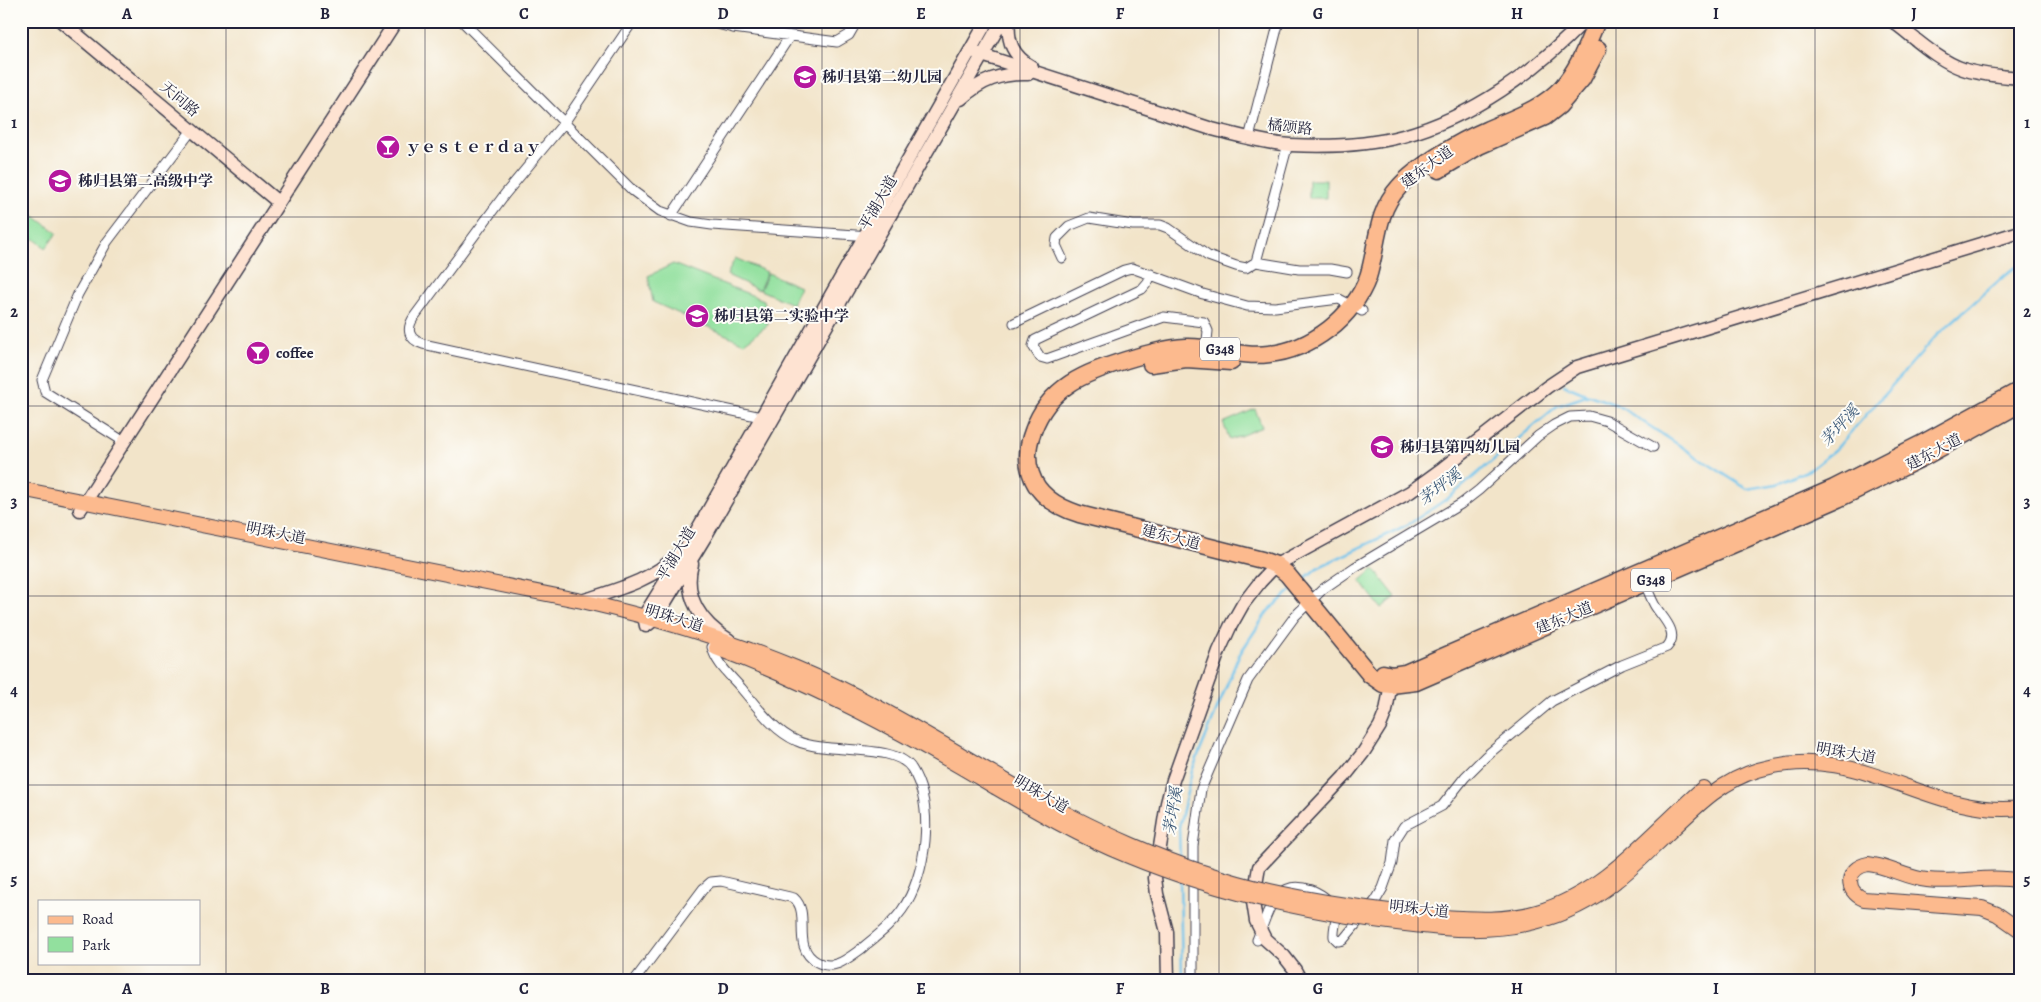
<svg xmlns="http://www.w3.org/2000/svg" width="2041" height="1002" font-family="Alegreya,'Noto Serif SC',serif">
<rect width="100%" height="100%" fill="#fdfcf7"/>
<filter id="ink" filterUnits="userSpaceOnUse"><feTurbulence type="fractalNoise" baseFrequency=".02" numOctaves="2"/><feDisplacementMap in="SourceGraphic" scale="10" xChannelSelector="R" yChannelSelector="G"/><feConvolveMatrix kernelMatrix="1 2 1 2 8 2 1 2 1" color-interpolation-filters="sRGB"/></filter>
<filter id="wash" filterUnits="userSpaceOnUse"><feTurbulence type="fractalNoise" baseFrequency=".0096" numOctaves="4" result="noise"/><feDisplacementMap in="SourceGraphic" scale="20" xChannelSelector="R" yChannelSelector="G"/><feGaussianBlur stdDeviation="1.12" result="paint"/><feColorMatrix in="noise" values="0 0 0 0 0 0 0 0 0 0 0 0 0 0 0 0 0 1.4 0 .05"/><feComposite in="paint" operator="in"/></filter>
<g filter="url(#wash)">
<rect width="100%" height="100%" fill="#f2e4c9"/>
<path fill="#92e09e" stroke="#5a816c" d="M1309,180H1326V198H1309Z
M29,212L57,233L46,248L21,229V223Z
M735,258L767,272L759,290L727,275Z
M673,264L764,300L768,325L744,343L653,302L648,276Z
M768,273L800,287L792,304L760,290Z
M1255,409L1262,427L1230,440L1223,423Z
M1374,569L1396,597L1381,608L1360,581Z"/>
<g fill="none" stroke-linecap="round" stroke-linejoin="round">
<path stroke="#6ec2eb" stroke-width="2.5" d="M1564,385L1588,395
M1302,581L1317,568L1409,524L1451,496L1557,406L1589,395L1617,405L1747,489L1777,484L1811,469L1835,450L1936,336L2011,270L2020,265
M1180,859L1179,827L1192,771L1239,655L1268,611L1292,590
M1180,880L1182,978"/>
</g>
</g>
<g filter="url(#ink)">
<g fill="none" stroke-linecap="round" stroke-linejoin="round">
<g stroke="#413f50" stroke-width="11">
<path id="street" d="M462,21L633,191L660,211L691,222L712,225L870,236
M633,21L564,123L505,194L414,317C406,329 408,339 423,344L766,418
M705,21L733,28L837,42L849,35L857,21
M1249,138L1279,21
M671,216L790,36
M1062,258L1056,245L1057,238L1069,226L1089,218L1133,225H1160L1168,228L1208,256L1236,266L1246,268L1256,262L1299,269H1330L1347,272
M1256,262L1288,144
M1151,274L1148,282L1142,289L1035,340L1033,346L1040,357L1047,359L1164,317L1204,322L1208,331L1206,350
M1014,323L1124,270L1132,268L1203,294L1247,306L1275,307L1339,299L1362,311
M123,441L45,392L42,380L78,294L107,242L192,130
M1257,940C1268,914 1273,877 1312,890C1321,894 1331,900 1335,910C1338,919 1333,928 1334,937L1338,941L1343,940L1376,900L1383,888L1392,863L1395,840L1404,826L1442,806L1465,777L1486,756L1552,701L1622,665L1667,647C1681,632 1660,616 1654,604C1650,596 1647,588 1644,581
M634,981L703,889L711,882L721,881L794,898C812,914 790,947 817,962C834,971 847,959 861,949C875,937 891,926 902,910C927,875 935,807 912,769C896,742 827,755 797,741C774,731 758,708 742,689C731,676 716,664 712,647
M1193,981V846L1201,789L1248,680L1295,616L1323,589L1355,567L1461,504L1479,490L1538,436L1554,425L1570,417L1589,416L1607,421L1653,447"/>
</g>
<g stroke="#413f50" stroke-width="15">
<path id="secondary" d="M61,21L278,202
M987,21L696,532L644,616L646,626L655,619L705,537L1002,21
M1009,21C1007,42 1013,56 1032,67
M1892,21C1914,37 1937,60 1963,69C1980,75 2001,76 2020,78
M975,52L982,55L1212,129C1237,135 1263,143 1290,145C1327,147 1366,146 1403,136C1472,117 1535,72 1584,21
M961,99C981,80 1001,73 1028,74
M80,510L396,21
M692,564C683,597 701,623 729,640
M582,601C615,590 652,581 677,555
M1168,981L1167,932L1157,894L1155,878L1167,803L1173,780L1219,651L1230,627L1243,604L1260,582L1276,565L1410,492L1443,468L1547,387L1577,367L2020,232
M1301,981L1295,970L1284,956L1265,939L1256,921L1253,902L1259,867L1344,777L1363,753L1380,726L1386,711L1392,678"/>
</g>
<g stroke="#413f50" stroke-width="16">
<path id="primary" d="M21,489L582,601C655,618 727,639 796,668C868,698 934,739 1001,778
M716,648C815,685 904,733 995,787
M2020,881C1990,874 1958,884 1927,880C1906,878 1888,866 1868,864C1846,868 1844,891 1864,899L1982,908L1997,914L2020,930
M1443,917C1474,919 1507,921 1537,912C1606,892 1651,833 1703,788
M1442,928C1506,933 1565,923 1616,881C1637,865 1655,845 1675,827C1700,803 1724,780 1758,770C1858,739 1929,819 2020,808"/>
</g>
<g stroke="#413f50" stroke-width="19">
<path id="highway" d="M1597,21C1587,44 1579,68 1562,87C1542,109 1513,118 1486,130C1460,141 1417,166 1399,187C1375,213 1378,246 1368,277C1361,297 1346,316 1329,329C1312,342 1291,352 1269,354C1241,358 1214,346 1186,347C1166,348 1146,354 1126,360C1085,373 1049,386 1033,431C1028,444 1026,460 1031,474C1038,496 1057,507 1079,514L1262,560L1276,565L1287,574L1370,675L1383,684L1391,685L1416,682L1838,499L1924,457L2020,404
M1439,170L1479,146L1545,117L1559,106L1582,79L1598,49
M1151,364L1186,359L1231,362
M1383,673L1392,675L1405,673L1834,488L1919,445L2020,390"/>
</g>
<use href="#street" stroke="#fff" stroke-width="9"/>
<use href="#secondary" stroke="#fee3d2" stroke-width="12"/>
<use href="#primary" stroke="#fcba8e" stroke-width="14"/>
<use href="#highway" stroke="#fcba8e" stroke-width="16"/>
<g stroke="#413f50" stroke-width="16" stroke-linecap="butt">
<path id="primary-bridge" d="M1001,778C1086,827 1174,869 1270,891C1327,904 1385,911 1443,917
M995,787C1038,812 1081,837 1126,855C1227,897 1334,918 1442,928"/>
</g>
<use href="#primary-bridge" stroke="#fcba8e" stroke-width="14"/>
</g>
</g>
<path fill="none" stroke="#22223b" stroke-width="1" stroke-opacity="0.55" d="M226,21V981M425,21V981M623,21V981M822,21V981M1020,21V981M1219,21V981M1418,21V981M1616,21V981M1815,21V981M21,217H2020M21,406H2020M21,596H2020M21,785H2020"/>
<defs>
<g id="school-disc" transform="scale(1.25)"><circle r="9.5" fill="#b5179e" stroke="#fdfcf7"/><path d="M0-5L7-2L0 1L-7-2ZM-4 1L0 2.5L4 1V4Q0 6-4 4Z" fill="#fff"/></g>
<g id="bar-disc" transform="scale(1.25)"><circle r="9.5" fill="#b5179e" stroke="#fdfcf7"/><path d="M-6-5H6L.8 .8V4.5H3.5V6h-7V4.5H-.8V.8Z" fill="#fff"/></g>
</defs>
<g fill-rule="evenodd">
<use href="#school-disc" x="805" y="77"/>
<use href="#bar-disc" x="388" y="147"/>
<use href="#school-disc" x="60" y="181"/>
<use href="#school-disc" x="697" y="316"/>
<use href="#bar-disc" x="258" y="353"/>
<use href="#school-disc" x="1382" y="447"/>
</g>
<g text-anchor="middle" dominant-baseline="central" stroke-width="4" stroke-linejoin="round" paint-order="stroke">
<g fill="#fdfcf7" stroke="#646373" stroke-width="1">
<rect x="1200" y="337.5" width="40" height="23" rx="4"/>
<rect x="1631" y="568.5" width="40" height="23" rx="4"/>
</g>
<g font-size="14" font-weight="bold" fill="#22223b">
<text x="1220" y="349">G348</text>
<text x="1651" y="580">G348</text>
</g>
<g font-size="15" font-weight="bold" fill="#22223b" stroke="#fdfcf7" text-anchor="start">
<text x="822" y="77">秭归县第二幼儿园</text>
<text x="406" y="147">ｙｅｓｔｅｒｄａｙ</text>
<text x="78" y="181">秭归县第二高级中学</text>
<text x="714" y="316">秭归县第二实验中学</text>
<text x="276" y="353">coffee</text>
<text x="1400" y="447">秭归县第四幼儿园</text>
</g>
<g font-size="15" fill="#22223b" stroke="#fdfcf7">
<text transform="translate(180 99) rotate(40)">天问路</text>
<text transform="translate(1290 127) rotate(6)">橘颂路</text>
<text transform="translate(1427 167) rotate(-36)">建东大道</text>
<text transform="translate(878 203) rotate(-60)">平湖大道</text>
<text transform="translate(1934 452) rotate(-28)">建东大道</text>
<text transform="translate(276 533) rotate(11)">明珠大道</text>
<text transform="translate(1171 537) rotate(14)">建东大道</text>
<text transform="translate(676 554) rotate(-59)">平湖大道</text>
<text transform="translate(674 618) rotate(17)">明珠大道</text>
<text transform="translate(1564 618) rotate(-23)">建东大道</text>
<text transform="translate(1846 753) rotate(10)">明珠大道</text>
<text transform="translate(1041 794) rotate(30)">明珠大道</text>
<text transform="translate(1419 909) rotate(6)">明珠大道</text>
</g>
<g font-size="16" font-style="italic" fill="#3d5a79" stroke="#fdfcf7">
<text transform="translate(1840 426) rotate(-47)">茅坪溪</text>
<text transform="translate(1440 487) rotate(-37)">茅坪溪</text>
<text transform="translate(1173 811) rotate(-81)">茅坪溪</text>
</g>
</g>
<rect width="2041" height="1002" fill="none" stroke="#fdfcf7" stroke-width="55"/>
<rect x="38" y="900" width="162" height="65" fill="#fdfcf7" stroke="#a5a5ac"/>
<rect x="48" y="916" width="25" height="8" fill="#fcba8e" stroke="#a5a5ac"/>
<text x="82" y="924" font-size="15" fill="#22223b">Road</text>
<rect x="48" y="937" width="25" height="15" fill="#92e09e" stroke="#a5a5ac"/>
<text x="82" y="950" font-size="15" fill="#22223b">Park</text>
<rect x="28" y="28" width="1986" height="946" fill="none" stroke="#22223b" stroke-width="2"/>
<g font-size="16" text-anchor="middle" font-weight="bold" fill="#22223b">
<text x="127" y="19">A</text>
<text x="325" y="19">B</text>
<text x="524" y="19">C</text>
<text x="723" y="19">D</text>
<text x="921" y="19">E</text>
<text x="1120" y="19">F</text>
<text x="1318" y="19">G</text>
<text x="1517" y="19">H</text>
<text x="1716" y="19">I</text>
<text x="1914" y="19">J</text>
<text x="14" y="128">1</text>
<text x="2027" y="128">1</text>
<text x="14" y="317">2</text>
<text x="2027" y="317">2</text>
<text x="14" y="507">3</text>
<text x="2027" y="507">3</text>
<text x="14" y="696">4</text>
<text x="2027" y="696">4</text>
<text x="14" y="885">5</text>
<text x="2027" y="885">5</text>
<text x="127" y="994">A</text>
<text x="325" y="994">B</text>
<text x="524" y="994">C</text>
<text x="723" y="994">D</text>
<text x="921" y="994">E</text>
<text x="1120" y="994">F</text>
<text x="1318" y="994">G</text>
<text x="1517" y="994">H</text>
<text x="1716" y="994">I</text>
<text x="1914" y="994">J</text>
</g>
</svg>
